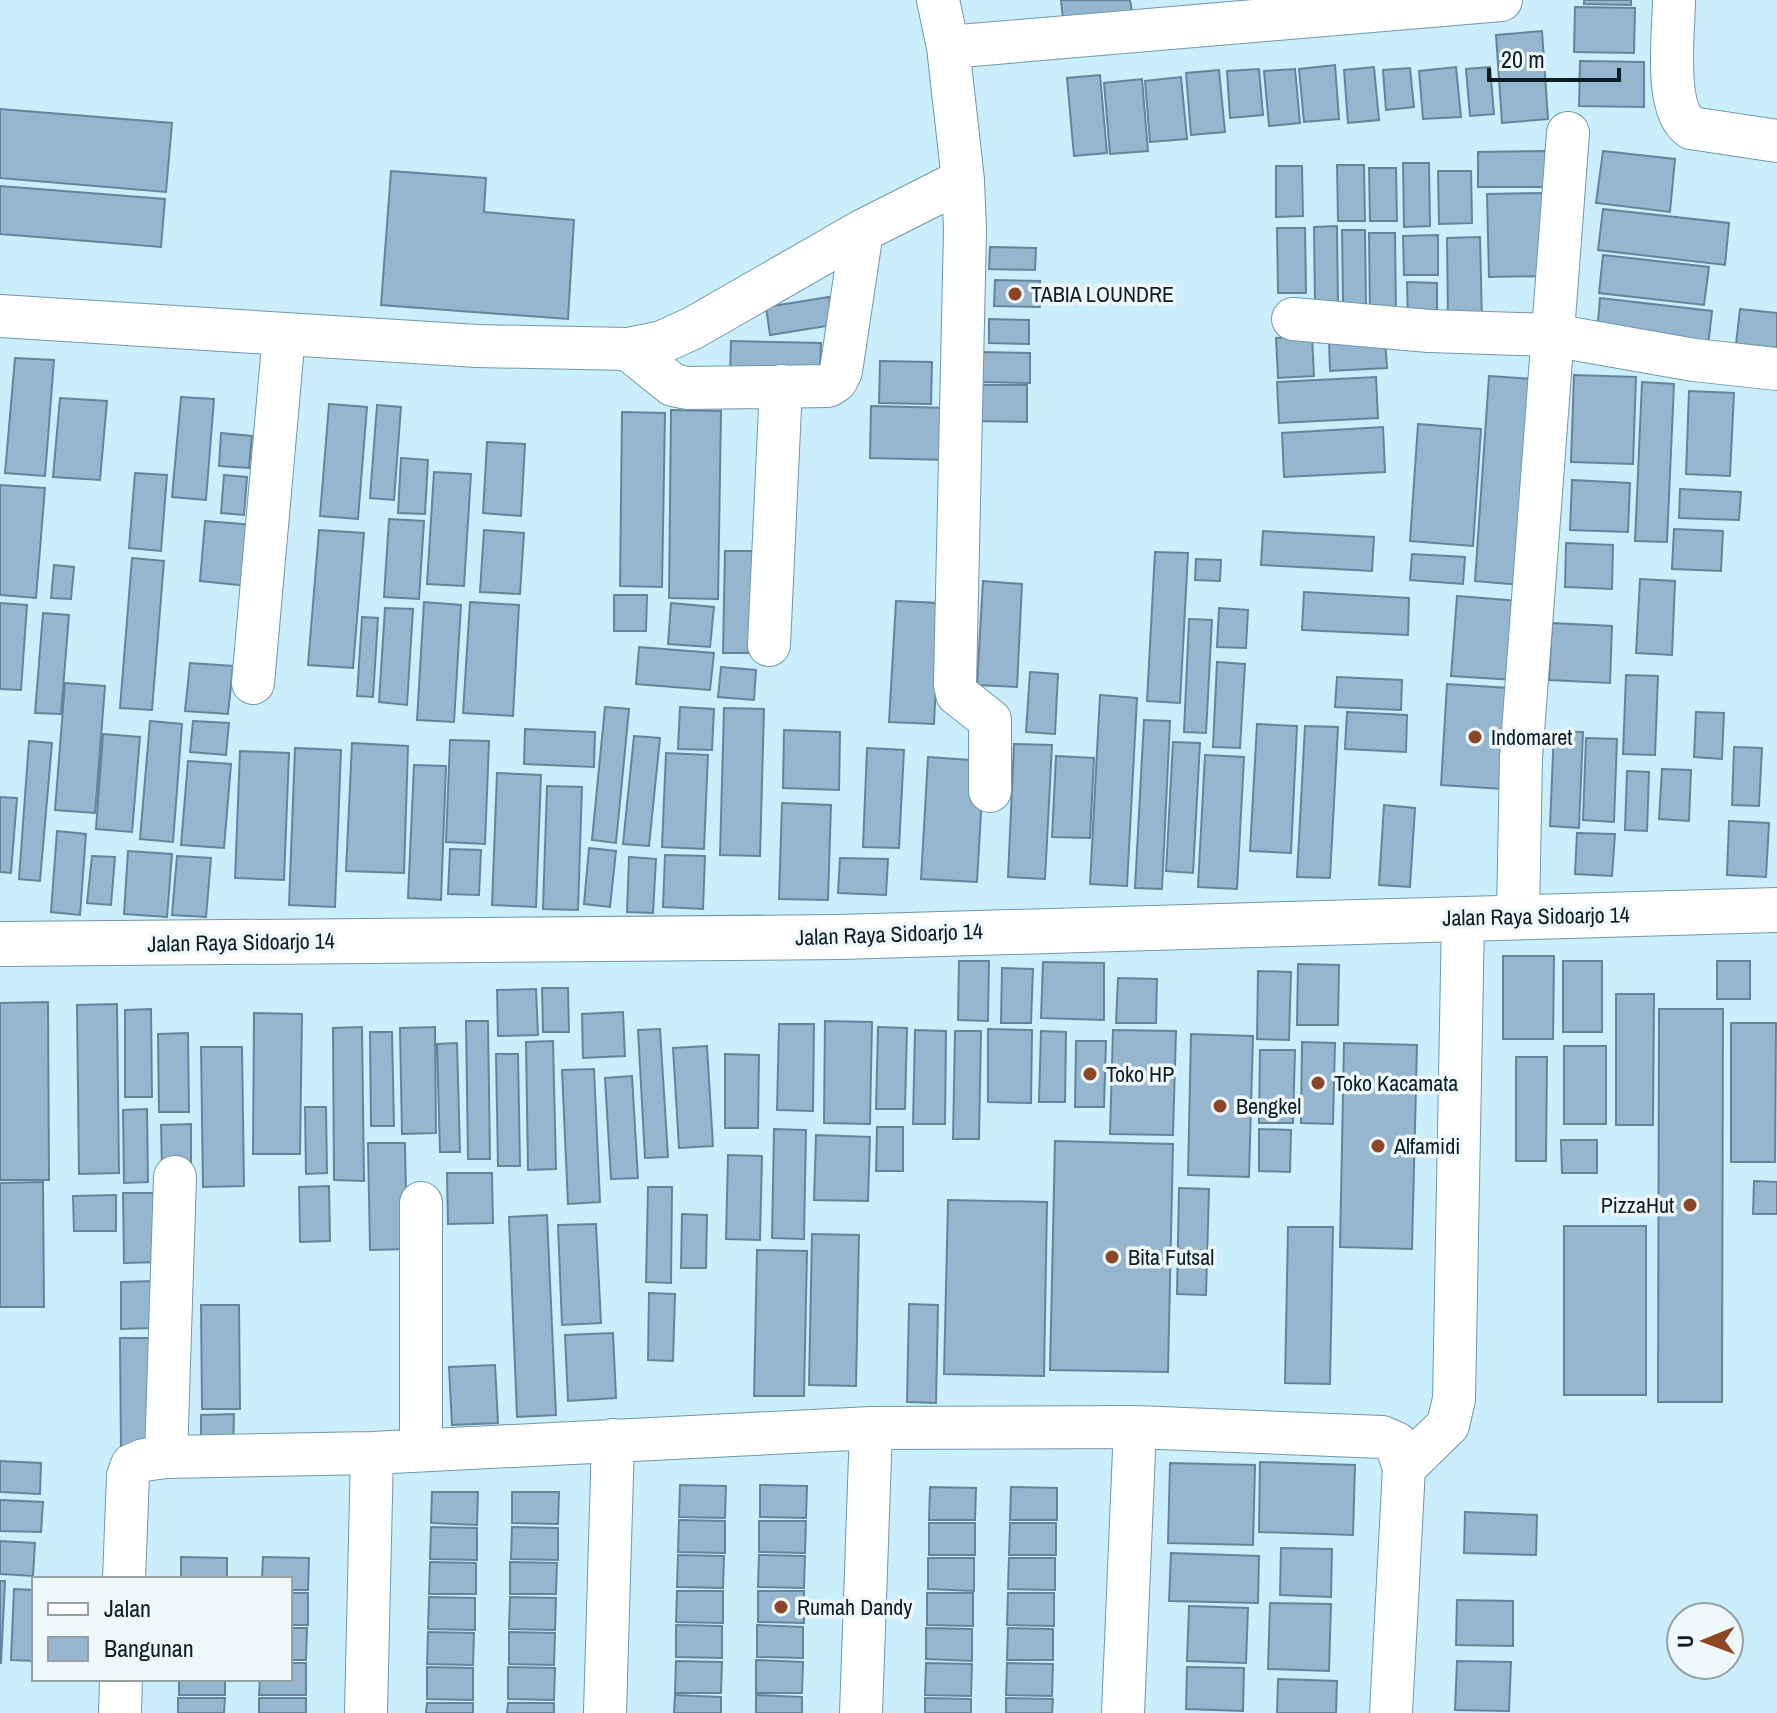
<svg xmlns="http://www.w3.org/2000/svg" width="1777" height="1713" font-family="'Archivo Narrow',sans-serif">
<rect width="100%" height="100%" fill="#cbeefc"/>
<path fill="#96b6d0" stroke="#65849c" stroke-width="2" d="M1061,0H1130L1132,12L1063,20Z
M1584,0H1631V5L1584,4Z
M1575,7L1635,8L1634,53L1574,52Z
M1542,31L1548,119L1502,123L1496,35Z
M1580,61L1644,62V107L1579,106Z
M1335,65L1339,119L1304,122L1299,69Z
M1374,67L1379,120L1348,123L1344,70Z
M1456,67L1461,117L1423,119L1419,71Z
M1490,67L1494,114L1470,116L1466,69Z
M1410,68L1414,107L1386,110L1383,70Z
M1259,69L1263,115L1230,118L1227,71Z
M1295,69L1300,123L1269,126L1264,71Z
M1219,70L1225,132L1191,135L1186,73Z
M1100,75L1107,153L1074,156L1067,78Z
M1181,77L1187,139L1150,142L1145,81Z
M1142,79L1148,151L1110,154L1104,83Z
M0,109L172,123L166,192L0,178Z
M1548,151L1549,187H1478V152Z
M1603,151L1675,159L1670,212L1596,203Z
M1403,163H1429L1430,226L1404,227Z
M1337,165H1364L1365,221H1338Z
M1276,166H1302L1303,216L1276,217Z
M1369,168H1396L1397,221H1370Z
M391,171L486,178L484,212L574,220L568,319L381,305Z
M1438,171H1471L1472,223L1439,224Z
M0,186L165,199L161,247L0,234Z
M1544,193L1545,276L1489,277L1487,194Z
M1603,209L1729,223L1725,265L1598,250Z
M1337,226L1338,302L1315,303L1314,227Z
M1277,228H1305L1306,293H1278Z
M1342,230H1365L1366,304H1343Z
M1369,233H1395L1396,317H1370Z
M1438,235V275H1404L1403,236Z
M1480,237L1482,322L1448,323L1447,238Z
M990,247L1036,248L1035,270L989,269Z
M1603,255L1709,267L1704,305L1599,293Z
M995,280L1040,281V307L994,306Z
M1407,282L1437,283V325H1408Z
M829,297L833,325L770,335L766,307Z
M1600,298L1712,311L1708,347L1597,334Z
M1740,309L1777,313V358L1735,353Z
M989,319L1029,320V344L989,343Z
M1312,336L1314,376L1278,378L1276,338Z
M1385,339L1387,368L1330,371L1329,342Z
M731,341L821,343L820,376L730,374Z
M980,352L1030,353V383L980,382Z
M15,358L54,360L45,476L5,473Z
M880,361L932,362L931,404L879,403Z
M1574,375L1636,377L1633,464L1571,462Z
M1489,376L1535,379L1521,585L1475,581Z
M1376,377L1378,418L1279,423L1277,382Z
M1642,382L1674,384L1667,542L1635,541Z
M971,385H1027V422L970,421Z
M1689,391L1734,393L1730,476L1686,474Z
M181,397L214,399L206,500L172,497Z
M60,398L107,401L100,480L53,477Z
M329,404L367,407L358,519L320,516Z
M377,405L401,407L394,500L370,498Z
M871,406L949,408L948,460L870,458Z
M671,410L721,411L718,599L669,598Z
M622,412L665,413L662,587L620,586Z
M1418,424L1481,429L1473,546L1410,541Z
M1383,427L1385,472L1284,477L1282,433Z
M221,433L252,436L249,468L219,466Z
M487,442L525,444L521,516L483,513Z
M401,458L428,460L425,514L398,513Z
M434,472L471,474L464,586L427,584Z
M135,473L167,475L161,551L129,548Z
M224,475L247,477L244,515L221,513Z
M1572,480L1630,483L1628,532L1570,530Z
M0,485L45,488L36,598L0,595Z
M1680,489L1741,492L1739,520L1679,518Z
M389,519L424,521L419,599L384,597Z
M205,521L254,525L248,586L200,581Z
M1674,529L1723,531L1721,571L1672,569Z
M319,530L364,533L353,668L308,665Z
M484,530L524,533L520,594L480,592Z
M1263,531L1374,537L1372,571L1261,565Z
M1566,543L1613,545L1612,589L1565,587Z
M725,551H760L758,653H723Z
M1155,552L1188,553L1180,703L1147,701Z
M1412,554L1465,557L1463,584L1410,580Z
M132,558L164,561L152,710L120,708Z
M1196,559L1221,560L1220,581L1195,580Z
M54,565L74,567L71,599L51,598Z
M1640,579L1675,581L1672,655L1636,653Z
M983,581L1022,584L1017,687L977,685Z
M1304,592L1409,598L1408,635L1302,630Z
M614,595H647L646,631H614Z
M1457,596L1520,601L1514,680L1451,676Z
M896,601L940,603L934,724L889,722Z
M424,602L461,605L454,722L417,720Z
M470,602L519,605L513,716L463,713Z
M0,603L27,605L21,690L0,689Z
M671,603L714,607L710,647L668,644Z
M385,608L413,609L407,705L379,702Z
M1219,608L1248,610L1246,648L1217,647Z
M43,613L69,615L61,714L35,713Z
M362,617L378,618L373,697L357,696Z
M1189,619L1212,620L1206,733L1184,732Z
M1552,623L1612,626L1610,683L1549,680Z
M639,647L714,653L710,690L636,684Z
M1217,662L1245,664L1240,748L1213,747Z
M190,663L233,666L228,714L185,711Z
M721,667L756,670L754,700L718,697Z
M1030,672L1058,674L1055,734L1026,732Z
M1626,675L1658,676L1655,755L1623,754Z
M1337,677L1402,680L1401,710L1335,707Z
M65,683L105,686L95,813L55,810Z
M1447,684L1509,688L1503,789L1441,785Z
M1100,695L1137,698L1127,886L1090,884Z
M605,707L629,709L616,843L592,840Z
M680,707L714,709L712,750L678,749Z
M724,708L764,709L760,856L720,855Z
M1347,712L1407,715L1406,752L1345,749Z
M1696,712L1724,713L1722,759L1694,757Z
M1144,720L1170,721L1162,889L1135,888Z
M150,721L182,724L173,842L140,839Z
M193,721L229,723L226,755L190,752Z
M1257,724L1297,726L1291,853L1250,851Z
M1305,726L1338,727L1330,878L1297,877Z
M525,729L595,732L594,767L524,764Z
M784,730L840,732L839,790L783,788Z
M1554,731L1583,732L1579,828L1550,826Z
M103,734L140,737L132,832L96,829Z
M634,736L660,738L649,846L623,844Z
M1586,738L1617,739L1614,822L1583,820Z
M450,740L489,741L485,844L446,842Z
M29,741L52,743L40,881L19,879Z
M1173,742L1200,743L1193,873L1166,871Z
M352,743L408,746L404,873L346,871Z
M1014,744L1052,745L1045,879L1008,877Z
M1734,747L1762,748L1759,806L1732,805Z
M295,748L341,750L335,907L289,905Z
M867,748L904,750L899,848L863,847Z
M240,751L289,753L284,880L235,878Z
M666,753L708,755L704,849L662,847Z
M1205,755L1244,757L1237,889L1198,887Z
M1056,756L1094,758L1090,838L1052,837Z
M928,757L984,761L977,882L921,879Z
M188,761L231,764L224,848L181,845Z
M414,765L446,766L441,900L408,898Z
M1662,769L1691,770L1689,821L1659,819Z
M1627,771L1649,772L1647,831L1625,830Z
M497,773L541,775L536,907L492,905Z
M547,786L582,787L578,910L543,909Z
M0,797L17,798L11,873L0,872Z
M782,803L831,805L828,900L779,899Z
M1384,805L1415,808L1410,887L1379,885Z
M1729,821L1769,823L1766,877L1727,875Z
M57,831L86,834L80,915L51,912Z
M1577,833L1615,834L1612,876L1575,874Z
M589,848L616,851L610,907L584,904Z
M450,849L481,850L479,895L448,894Z
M128,851L172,854L167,917L124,914Z
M665,855L705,856L703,909L663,907Z
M92,856L115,857L111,905L87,903Z
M177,856L211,858L206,917L172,915Z
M629,857L656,859L653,913L627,912Z
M840,858L888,859L886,895L838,893Z
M1503,956H1554L1553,1039H1503Z
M959,961H989L988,1021L958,1020Z
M1563,961H1602V1032H1563Z
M1717,961H1750V999H1717Z
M1043,962L1104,963V1020L1041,1018Z
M1298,964L1339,965L1338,1025H1297Z
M1002,968L1033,969L1031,1023H1001Z
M1258,971L1291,972L1289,1040L1257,1039Z
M1118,978L1157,979L1156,1023H1116Z
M542,988H568L569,1032H543Z
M536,989L538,1035L498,1036L497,990Z
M1616,994H1654L1653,1125H1616Z
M48,1002L49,1180H0V1003Z
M117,1004L119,1173L79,1174L77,1005Z
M151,1009L152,1097H125V1010Z
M1659,1009H1723L1722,1402H1658Z
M623,1012L625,1056L583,1058L582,1014Z
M254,1013L302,1014L300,1154H253Z
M466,1021H488L490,1159H468Z
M825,1021L872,1022L870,1124L824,1123Z
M1731,1023H1776L1775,1162H1731Z
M779,1024H814L813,1111L777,1110Z
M362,1027L364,1181L334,1180L333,1028Z
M435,1027L436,1133L402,1134L400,1028Z
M878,1027L907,1028L905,1109H876Z
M660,1029L668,1157L645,1158L638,1030Z
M988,1029L1032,1030L1031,1103L988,1102Z
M915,1030L946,1031L945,1124H913Z
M1113,1030L1176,1031L1173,1135L1110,1134Z
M955,1031H981L979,1139H953Z
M1041,1031L1066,1032L1065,1102H1039Z
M370,1032H392L394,1126H371Z
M188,1033L189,1112H159L158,1034Z
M1191,1034L1253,1036L1249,1177L1188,1175Z
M553,1041L556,1169L528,1170L526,1042Z
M1076,1041H1106L1104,1107H1075Z
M1302,1042L1335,1043L1333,1124L1301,1123Z
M457,1043L460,1152H440L437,1044Z
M1344,1043L1417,1045L1412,1249L1340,1247Z
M707,1046L713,1146L679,1148L673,1048Z
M1564,1046H1606V1124H1564Z
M201,1047H242L244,1186L203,1187Z
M1260,1050H1295L1293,1123H1259Z
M496,1054H518L520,1166H498Z
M725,1054L759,1055L758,1128H725Z
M1516,1057H1547L1546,1161H1516Z
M594,1069L600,1202L568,1204L562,1070Z
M632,1076L638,1178L611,1179L605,1078Z
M305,1107H326L327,1173L306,1174Z
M147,1109L148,1182L124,1183L123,1110Z
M191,1124V1170H162L161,1125Z
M877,1127H903V1171H876Z
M774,1129L806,1130L804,1239L772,1238Z
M1259,1129L1291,1130L1290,1172L1259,1171Z
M816,1135L870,1137L868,1201L814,1200Z
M1561,1140H1597V1173H1562Z
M1055,1141L1173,1144L1168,1372L1050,1370Z
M368,1143H405L407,1249L370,1250Z
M728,1155L762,1156L760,1240L726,1239Z
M447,1173H492L493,1223L448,1224Z
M1754,1181L1777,1182V1214H1753Z
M43,1182L44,1307H0V1183Z
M329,1186L330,1241L300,1242L299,1187Z
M648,1187H672L671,1283L646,1282Z
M1179,1188L1209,1189L1206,1295L1177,1294Z
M123,1193H160L161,1262L124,1263Z
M116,1195V1231H74L73,1196Z
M948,1200L1047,1202L1044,1376L944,1374Z
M682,1214L707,1215L706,1268H681Z
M547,1215L556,1415L517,1417L509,1217Z
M596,1224L601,1323L562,1325L558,1225Z
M1564,1226H1646V1395H1564Z
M1288,1227H1333L1330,1384L1285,1383Z
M812,1234L859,1235L856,1386L809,1385Z
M757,1250L807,1251L804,1396H754Z
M154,1281V1328L121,1329V1282Z
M649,1293L675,1294L673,1361L648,1360Z
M909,1304L938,1305L936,1403L907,1402Z
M201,1305H239L240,1409H202Z
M613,1333L616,1398L568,1401L565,1335Z
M120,1338H157L158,1451H121Z
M495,1365L498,1423L452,1425L449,1367Z
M234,1414L233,1451H201V1415Z
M0,1461L41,1463L40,1494L0,1492Z
M1260,1462L1355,1465L1353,1535L1259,1532Z
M1170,1463L1255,1465L1253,1545L1168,1543Z
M680,1485L726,1486L725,1518L679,1517Z
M760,1485L807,1486L806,1518L760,1517Z
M930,1487L976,1488L975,1520H929Z
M1011,1487L1057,1488V1520H1010Z
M432,1492H478L477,1525L431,1523Z
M512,1492H559L558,1524L512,1523Z
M0,1500L43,1502L41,1532L0,1531Z
M1465,1512L1537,1515L1536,1555L1464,1553Z
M679,1520L725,1521V1553L678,1552Z
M759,1521H806L805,1553L759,1552Z
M929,1523H975V1555H929Z
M1010,1523H1056V1555H1009Z
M431,1527L477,1528V1560L430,1559Z
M512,1527L558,1528V1560L511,1559Z
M0,1541L35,1543L33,1576L0,1574Z
M1281,1548L1332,1549L1331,1597L1280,1595Z
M1171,1553L1259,1556L1258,1603L1169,1601Z
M678,1555L724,1556L723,1588L677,1587Z
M759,1555L805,1556L804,1588L758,1587Z
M181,1557L227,1558V1579H181Z
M263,1557L309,1558L308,1590H290V1579H262Z
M928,1558H974V1591L928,1589Z
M1009,1558H1055V1590L1008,1589Z
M430,1562L476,1563V1594H429Z
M510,1562L557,1563L556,1594H510Z
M0,1581H5L1,1663H0Z
M14,1589L34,1590V1661L11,1660Z
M677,1591H723V1623L676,1622Z
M758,1591H804V1623L758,1622Z
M290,1593H308V1625H290Z
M927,1593H973V1626L927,1625Z
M1008,1593H1054V1626L1007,1625Z
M429,1597L475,1598V1630L428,1629Z
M510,1597L556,1598L555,1630L509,1629Z
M1457,1600L1513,1601V1646L1456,1645Z
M1270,1603L1331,1604L1329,1671L1268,1669Z
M1189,1606L1248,1608L1246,1663L1187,1661Z
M676,1625L722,1626V1658L676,1657Z
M757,1625L803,1627V1658L757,1657Z
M290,1628H307L306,1660H290Z
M926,1628L972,1629V1661L926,1659Z
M1008,1628L1053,1629V1660H1007Z
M428,1632L474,1633L473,1665L427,1664Z
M509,1632L555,1633L554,1665L509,1664Z
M756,1660L803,1662L802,1693H756Z
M676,1661L722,1662L721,1693H675Z
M1457,1661L1511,1662L1509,1711L1455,1710Z
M290,1663H306V1695H259L260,1679H290Z
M926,1663L972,1664L971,1696L925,1695Z
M1007,1663L1053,1664L1052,1696L1006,1695Z
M427,1667L473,1668V1700L427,1699Z
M508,1667L555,1668L554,1700L508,1699Z
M1187,1667L1244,1668L1243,1711L1186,1709Z
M179,1679H225V1695H179Z
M1278,1679L1337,1681L1336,1713H1277Z
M675,1695L721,1697V1713H674Z
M756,1695L802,1697V1713H756Z
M178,1698H225L224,1713H178Z
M259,1698H306V1713H259Z
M925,1698L971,1699V1713H925Z
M1006,1698L1053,1699L1052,1713H1006Z
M427,1703H473V1713H426Z
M508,1703H554V1713H507Z"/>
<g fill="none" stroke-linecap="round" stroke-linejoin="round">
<g stroke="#6f98a8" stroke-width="44">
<path id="minor" d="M1674,0C1674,32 1663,109 1691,128L1777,141
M948,47L1501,0
M963,180L965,230L955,684L957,694L990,720V791
M0,316L477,346L628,349L662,342L693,328L862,231L963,180L948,47L938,0
M1293,319L1429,331L1552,335L1694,360L1777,369
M628,349L673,385L687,388L828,386L836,381L841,371L862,231
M769,645L781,386
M253,683L284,334
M1518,916L1521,758L1568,133
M421,1203V1450
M166,1457L175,1177
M124,1579L128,1476L132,1465L144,1460L166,1457L372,1453L871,1428L1135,1427L1382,1437L1396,1443L1404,1468
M120,1713L121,1679
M366,1713L372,1453
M605,1713L613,1440
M861,1713L871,1428
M1123,1713L1135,1427
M1391,1713L1404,1468L1448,1425L1454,1399L1463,918"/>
</g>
<g stroke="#6f98a8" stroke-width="46">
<path id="major" d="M0,944L839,937L1777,910"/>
</g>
<use href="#minor" stroke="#fff" stroke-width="42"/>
<use href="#major" stroke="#fff" stroke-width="44"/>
</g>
<g fill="#8e4525" stroke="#eef7fa" stroke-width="3">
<circle cx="1015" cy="294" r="8"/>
<circle cx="1475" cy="737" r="8"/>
<circle cx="1090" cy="1074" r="8"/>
<circle cx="1318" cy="1083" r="8"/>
<circle cx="1220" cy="1106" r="8"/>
<circle cx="1378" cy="1146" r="8"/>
<circle cx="1690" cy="1205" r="8"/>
<circle cx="1112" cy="1257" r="8"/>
<circle cx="781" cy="1607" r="8"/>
</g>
<g text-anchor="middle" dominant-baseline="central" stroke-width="7" stroke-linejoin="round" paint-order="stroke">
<g font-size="22" fill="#0c1d23" stroke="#eef7fa" text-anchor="start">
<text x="1031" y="294">TABIA LOUNDRE</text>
<text x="1491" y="737">Indomaret</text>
<text x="1106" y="1074">Toko HP</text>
<text x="1334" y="1083">Toko Kacamata</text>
<text x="1236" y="1106">Bengkel</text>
<text x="1394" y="1146">Alfamidi</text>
<text x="1674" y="1205" text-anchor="end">PizzaHut</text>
<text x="1128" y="1257">Bita Futsal</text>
<text x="797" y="1607">Rumah Dandy</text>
</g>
<g font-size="22" fill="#0c1d23" stroke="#eef7fa">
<text transform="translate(1536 916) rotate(-1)">Jalan Raya Sidoarjo 14</text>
<text transform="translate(889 934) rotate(-2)">Jalan Raya Sidoarjo 14</text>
<text transform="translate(241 942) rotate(-1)">Jalan Raya Sidoarjo 14</text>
</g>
</g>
<rect x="32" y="1577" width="260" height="104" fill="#eef7fa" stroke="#94a0a4" stroke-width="2"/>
<rect x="48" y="1603" width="40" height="12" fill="#ffffff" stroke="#94a0a4" stroke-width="2"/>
<text x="104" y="1617" font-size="24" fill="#0c1d23">Jalan</text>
<rect x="48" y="1637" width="40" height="24" fill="#96b6d0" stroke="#94a0a4" stroke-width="2"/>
<text x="104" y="1657" font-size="24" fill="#0c1d23">Bangunan</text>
<g transform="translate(1705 1641) rotate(269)"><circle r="38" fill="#eef7fa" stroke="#94a0a4" stroke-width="2"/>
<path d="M0-6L14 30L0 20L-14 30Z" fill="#8e4525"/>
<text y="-12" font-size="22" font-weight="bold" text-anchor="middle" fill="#0c1d23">U</text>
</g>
<path d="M1489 68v12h130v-12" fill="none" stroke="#0c1d23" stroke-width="4"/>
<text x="1501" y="68" font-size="24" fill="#0c1d23" stroke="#eef7fa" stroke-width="6" paint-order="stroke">20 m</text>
</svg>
